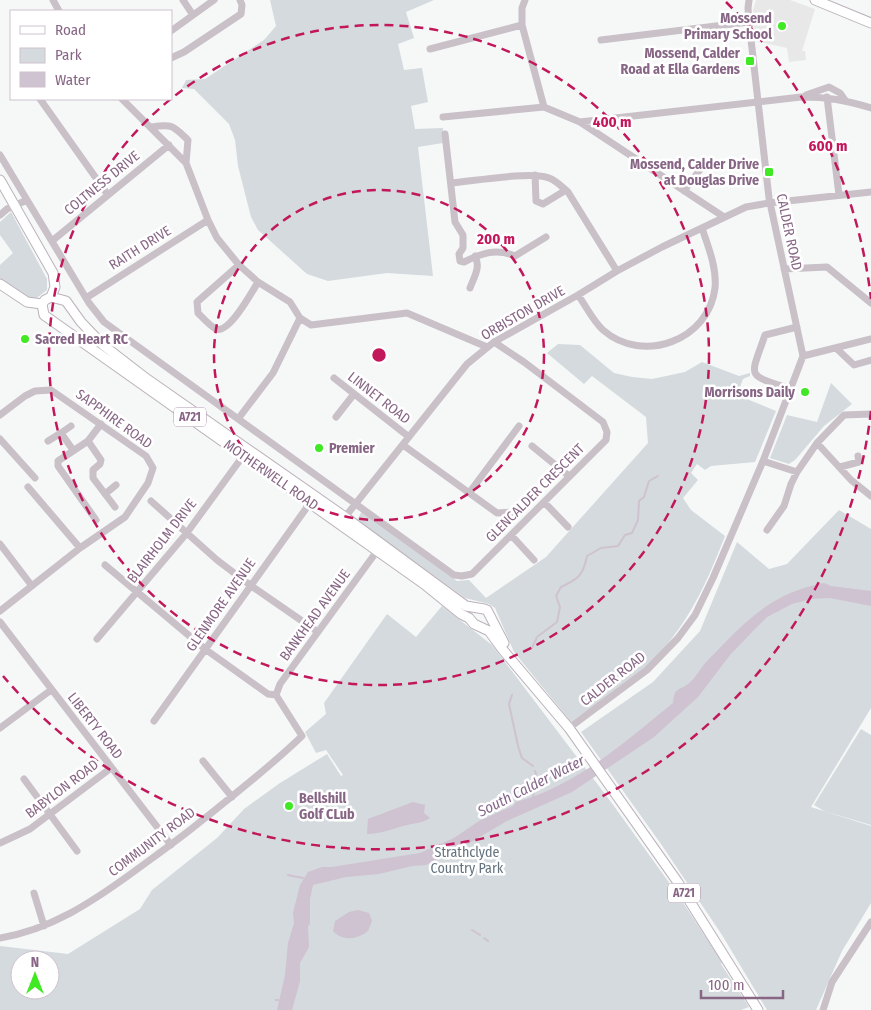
<svg xmlns="http://www.w3.org/2000/svg" width="871" height="1010" font-family="'Fira Sans Condensed',sans-serif">
<rect width="100%" height="100%" fill="#f5f8f7"/>
<path fill="#e8e8e9" d="M756,0H790L815,9L802,51H805L806,60L789,62L787,48L755,41L753,10Z"/>
<path fill="#d4dadd" fill-rule="evenodd" d="M270,0H434L406,12L414,38L398,44L404,70L422,68L428,102L411,106L415,129L443,128V143L418,147L433,276L387,273L328,281L307,274L258,230L251,217L238,166L235,140L229,124L194,89L182,88L186,80L205,79L264,40L276,26Z
M11,212L47,279V290L34,300L30,299L0,279V265L13,253L0,235V222Z
M558,344L580,345L614,373L632,377L652,379L685,372L702,362L739,376L750,373V376L743,379L737,395L776,411L755,462L711,466L705,470L697,464L691,473L698,480L683,498L691,510L725,536C706,585 687,627 649,664C626,686 597,703 571,722L514,652L495,608L489,604L465,598L357,520L362,511L457,581L469,580L486,598L546,557L648,443L646,417L592,376L584,384L547,353Z
M831,383L852,404L824,426L795,460L789,464L770,458L787,415L817,422Z
M839,510L871,529V708L811,807L871,826V903L842,951L816,1010H767L722,935L661,844L581,732L653,682L700,631L737,542L769,569L787,564Z
M442,606L492,645L611,802L678,895L722,962L721,964L749,1007L741,1010H0V946L68,954L140,909L152,890L217,838L244,809L280,783L327,754L341,776L343,775L326,750L316,753L305,732L326,714L324,703L387,614L416,637ZM20,960H50V990H20Z
M861,729L871,735V825L824,811L814,805Z"/>
<path fill="#cfc2d1" d="M824,583L831,586L871,591V606L830,598L811,599L792,604L767,617L754,630L730,655L698,697L654,737L572,792L507,821L466,845L426,865L412,866L379,874L346,877L313,885L310,899V924L308,926L309,947L300,963V981L292,1010H277L285,975L288,943L294,923L293,913L300,885L308,872L322,867H332L420,853L454,838L479,821L513,806L516,802C576,786 625,742 673,703C674,687 679,691 688,684C696,678 701,667 708,660C744,623 770,593 824,583Z
M413,802L425,805L424,813L430,818C422,823 416,823 407,825C394,828 381,834 367,834L368,819Z
M358,910L369,913L372,921L368,931C358,939 343,942 333,931L335,921L349,912Z"/>
<g fill="none" stroke-linecap="round" stroke-linejoin="round">
<path stroke="#cfc2d1" stroke-width="2" d="M532,648L537,637L557,622L560,607L556,596L561,587C578,579 583,576 587,556L601,548L618,546L625,535L632,533L638,520L639,501L644,497L649,481L658,476
M512,695L509,704L518,746L522,758L533,766
M533,798L536,774L535,771
M288,875L297,877
M298,877L303,878
M472,930L480,935
M484,938L488,941
M276,1000H278"/>
<g stroke="#bcb2bb" stroke-width="11">
<path id="major" d="M815,0L871,23
M0,180L53,273L55,287L51,297L45,300L42,304L44,315L424,584L461,614L469,618L474,624L489,631L503,650L569,728L677,881L758,1010
M0,284L27,302L42,304
M51,297L66,301L81,322L103,345L147,379L345,517L466,606L484,609L487,610L504,643"/>
</g>
<path stroke="#c9c0c8" stroke-width="7" d="M53,0L59,11
M183,0L193,15
M525,0L522,8V25L544,107
M171,31L214,0
M601,40L749,22
M430,49L522,25
M171,58L184,52L241,14L242,5L240,0
M806,95L829,87L840,93L845,100
M827,97L839,195
M40,99L108,195
M122,99L186,163L208,220L217,238L239,265L258,282L290,302L300,318L311,325L407,313L487,347
M443,117L544,107L580,122L801,97C828,97 845,100 871,108
M580,122L724,217
M151,127C173,124 172,125 188,140L186,163
M445,134L455,222L463,235V248L459,254L460,261L464,262C482,253 496,248 515,256L546,237
M0,155L89,303L104,322L454,575L462,576L472,574L606,440L607,432L603,422L524,362L494,342
M535,175L536,201L543,204L566,190
M451,183C473,181 531,171 549,178C557,181 562,187 568,192L617,271
M684,191L705,163
M0,215L7,209L27,200
M52,241L169,145
M239,265L197,302L198,313C203,318 210,326 216,329C229,334 252,292 258,282
M784,269L827,267L871,303
M470,288C474,277 481,267 475,256
M578,295C586,306 593,321 603,330C643,365 709,340 715,288C717,268 708,246 702,228
M86,298L208,220
M836,348L854,365L871,360
M803,356L871,339
M334,378L409,437
M791,389C745,374 750,379 765,335L797,327
M0,415L25,396L35,391L51,390L146,456L153,468L148,483L125,517L80,548L0,611
M336,417L354,394
M238,419L273,373L300,318
M71,426L61,433L73,450
M0,439L35,478
M48,441L61,433
M88,441L101,460L100,464L93,470V478L115,507
M817,443L851,480L871,496
M403,445L497,513L516,512
M532,446L569,476
M763,461L797,472
M840,467L859,462L858,456
M28,487L80,548
M469,493L519,426
M105,494L116,485
M151,501L217,560L250,585L318,632
M544,502L568,527
M345,517L467,364L494,342L578,295L617,271L662,247L746,207L769,203L871,192
M96,520L58,466V461L88,441L101,424
M767,530L784,506L791,484L797,472L817,443L844,415L871,414
M511,535L534,560
M0,544L32,586
M105,565L205,649L268,694L276,695
M0,622L171,845
M97,639L186,534L243,456
M276,695L280,684L377,551
M154,721L310,503
M0,728L51,690
M569,728L647,670L678,638L695,615L713,578L763,461L803,356L769,198L749,22L748,8L749,0
M203,761L232,797
M24,779L77,851
M0,843L30,829L111,768
M34,893L44,926
M0,938C50,930 92,902 132,873C155,856 178,840 200,822C235,794 270,767 302,736L276,695
M823,1010L832,982L871,922"/>
<use href="#major" stroke="#fff" stroke-width="9"/>
</g>
<g fill="none" stroke="#c2185b" stroke-width="2.5" stroke-dasharray="9 6">
<circle cx="379" cy="355" r="165"/>
<circle cx="379" cy="355" r="330"/>
<path d="M871 411A495 495 0 0 1 3 676M726 2A495 495 0 0 1 871 299"/>
</g>
<g fill="#41e924" stroke="#fff" stroke-width="2">
<circle cx="782" cy="26" r="5"/>
<rect x="745" y="56" width="10" height="10" rx="2.5"/>
<rect x="764" y="167" width="10" height="10" rx="2.5"/>
<circle cx="25" cy="339" r="5"/>
<circle cx="805" cy="392" r="5"/>
<circle cx="319" cy="448" r="5"/>
<circle cx="289" cy="806" r="5"/>
</g>
<g text-anchor="middle" dominant-baseline="central" stroke-width="5" stroke-linejoin="round" paint-order="stroke">
<g fill="#fff" stroke="#ab94aa" stroke-width="1">
<rect x="174" y="407.5" width="32" height="19" rx="4"/>
<rect x="668" y="883.5" width="32" height="19" rx="4"/>
</g>
<g font-size="12" font-weight="bold" fill="#876685">
<text x="190" y="417">A721</text>
<text x="684" y="893">A721</text>
</g>
<g font-size="14" font-weight="bold" fill="#876685" stroke="#fff" text-anchor="end">
<text x="772" y="18">Mossend<tspan x="772" dy="16">Primary School</tspan></text>
<text x="740" y="53">Mossend, Calder<tspan x="740" dy="16">Road at Ella Gardens</tspan></text>
<text x="759" y="164">Mossend, Calder Drive<tspan x="759" dy="16">at Douglas Drive</tspan></text>
<text x="35" y="339" text-anchor="start">Sacred Heart RC</text>
<text x="795" y="392">Morrisons Daily</text>
<text x="329" y="448" text-anchor="start">Premier</text>
<text x="299" y="798" text-anchor="start">Bellshill<tspan x="299" dy="16">Golf CLub</tspan></text>
</g>
<g font-size="14" fill="#876685" stroke="#fff">
<text transform="translate(102 183) rotate(-39)">COLTNESS DRIVE</text>
<text transform="translate(789 232) rotate(78)">CALDER ROAD</text>
<text transform="translate(140 248) rotate(-32)">RAITH DRIVE</text>
<text transform="translate(523 313) rotate(-30)">ORBISTON DRIVE</text>
<text transform="translate(379 398) rotate(38)">LINNET ROAD</text>
<text transform="translate(114 419) rotate(36)">SAPPHIRE ROAD</text>
<text transform="translate(271 475) rotate(35)">MOTHERWELL ROAD</text>
<text transform="translate(535 493) rotate(-45)">GLENCALDER CRESCENT</text>
<text transform="translate(162 541) rotate(-52)">BLAIRHOLM DRIVE</text>
<text transform="translate(221 605) rotate(-55)">GLENMORE AVENUE</text>
<text transform="translate(315 615) rotate(-54)">BANKHEAD AVENUE</text>
<text transform="translate(613 679) rotate(-38)">CALDER ROAD</text>
<text transform="translate(95 726) rotate(52)">LIBERTY ROAD</text>
<text transform="translate(62 789) rotate(-37)">BABYLON ROAD</text>
<text transform="translate(152 842) rotate(-37)">COMMUNITY ROAD</text>
</g>
<g font-size="14" fill="#65737e" stroke="#fff">
<text x="467" y="852">Strathclyde<tspan x="467" dy="16">Country Park</tspan></text>
</g>
<g font-size="15" font-style="italic" fill="#85678a" stroke="#fff">
<text transform="translate(531 786) rotate(-27)">South Calder Water</text>
</g>
</g>
<circle cx="379" cy="355" r="8" fill="#c2185b" stroke="#fff" stroke-width="2.5"/>
<g font-size="15" text-anchor="middle" font-weight="bold" fill="#c2185b" stroke="#fff" stroke-width="5" stroke-linejoin="round" paint-order="stroke">
<text x="612" y="127">400 m</text>
<text x="828" y="151">600 m</text>
<text x="496" y="244">200 m</text>
</g>
<rect x="10" y="10" width="162" height="90" fill="#ffffff" stroke="#cfc2ce"/>
<rect x="20" y="26" width="25" height="8" fill="#ffffff" stroke="#cfc2ce"/>
<text x="55" y="35" font-size="15" fill="#876685">Road</text>
<rect x="20" y="48" width="25" height="15" fill="#d4dadd" stroke="#cfc2ce"/>
<text x="55" y="60" font-size="15" fill="#876685">Park</text>
<rect x="20" y="72" width="25" height="15" fill="#cfc2d1" stroke="#cfc2ce"/>
<text x="55" y="85" font-size="15" fill="#876685">Water</text>
<g transform="translate(35 975)"><circle r="24" fill="#ffffff" stroke="#cfc2ce"/>
<path d="M0-4L9 19L0 12L-9 19Z" fill="#41e924"/>
<text y="-8" font-size="14" font-weight="bold" text-anchor="middle" fill="#876685">N</text>
</g>
<path d="M701 990v8h82v-8" fill="none" stroke="#876685" stroke-width="2.5"/>
<text x="708" y="990" font-size="15" fill="#876685" stroke="#ffffff" stroke-width="4" paint-order="stroke">100 m</text>
</svg>
